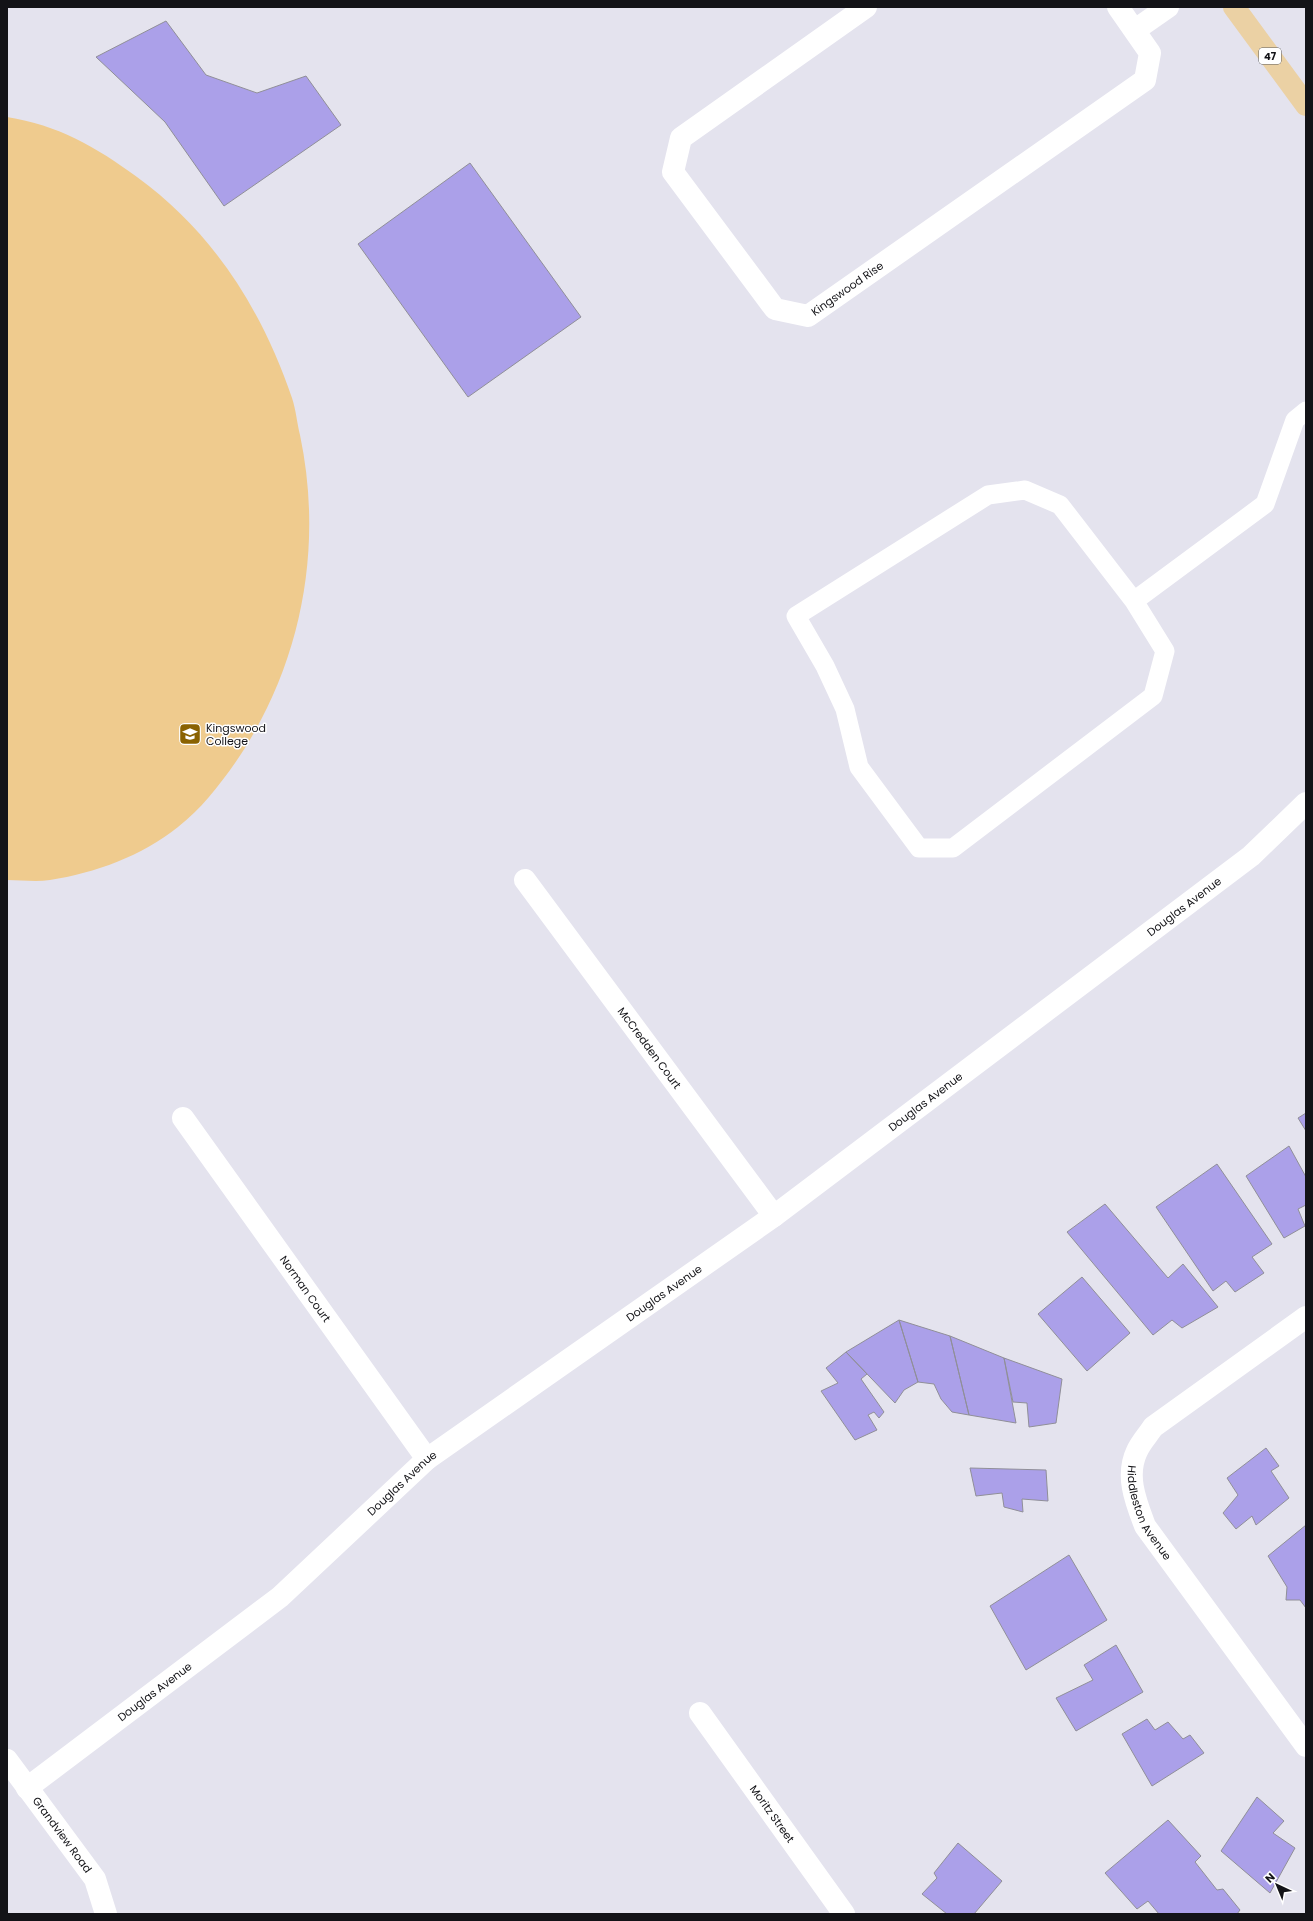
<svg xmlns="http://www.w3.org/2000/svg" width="1313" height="1921" font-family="Poppins,sans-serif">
<rect width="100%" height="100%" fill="#e4e3ee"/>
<path fill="#efcb8e" d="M7,117C58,125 96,147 137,177C213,232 262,310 292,398C296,410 297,423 300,435C324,549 301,667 235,763C218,787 201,809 178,827C142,856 95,873 50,880C36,882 21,880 7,880Z"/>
<path fill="#aba0e9" stroke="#908f98" d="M166,21L206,75L257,93L306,76L341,125L224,206L165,122L96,57Z
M470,163L581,317L468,397L358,244Z
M1306,1113V1131L1298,1118Z
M1289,1146L1306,1177V1205L1298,1209L1305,1226L1284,1238L1246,1176Z
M1217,1164L1272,1244L1252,1257L1264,1273L1235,1292L1226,1281L1213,1291L1156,1207Z
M1105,1204L1168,1278L1183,1264L1218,1307L1182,1328L1172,1320L1153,1335L1067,1232Z
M1082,1277L1130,1333L1087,1371L1038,1314Z
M899,1320L918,1382L904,1390L895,1403L846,1352Z
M899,1320L950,1336L969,1415L952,1412L941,1399L934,1384L918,1382Z
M950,1336L1004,1358L1016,1423L969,1415Z
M846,1352L867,1374L861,1379L884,1412L879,1418L874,1412L868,1415L877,1430L855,1440L821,1391L838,1383L826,1368Z
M1004,1358L1062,1379L1056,1423L1029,1427L1027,1403L1013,1402Z
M1266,1448L1279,1466L1271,1471L1289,1498L1256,1525L1252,1516L1236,1529L1223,1513L1238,1495L1227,1478Z
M970,1468L1046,1470L1048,1501L1022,1499L1023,1512L1004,1507L1002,1493L976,1496Z
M1306,1525V1608L1300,1600H1286L1287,1587L1268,1556Z
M1069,1555L1107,1620L1026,1670L990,1606Z
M1116,1645L1143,1692L1076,1731L1056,1698L1093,1680L1084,1665Z
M1147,1719L1155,1730L1168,1722L1183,1739L1190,1735L1204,1753L1152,1786L1122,1734Z
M1257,1797L1284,1821L1273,1833L1295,1848L1270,1893L1221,1851Z
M1168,1820L1201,1856L1195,1862L1217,1890L1223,1889L1240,1910L1237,1914H1159L1148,1901L1137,1909L1105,1873Z
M958,1843L1002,1881L974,1914H947L922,1894L937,1878L934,1873Z"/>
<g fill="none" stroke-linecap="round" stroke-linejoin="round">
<path stroke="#fff" stroke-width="19" d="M1025,490L1060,505L1134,601L1165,651L1153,696L953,848H919L859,767L845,709L825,666L796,616L988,495Z
M1134,601L1265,504L1295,420L1306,411"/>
<g stroke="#fff" stroke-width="22">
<path id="s1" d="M866,7L681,138L673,172L775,309L808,316L1145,80L1150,53L1118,7"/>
<path d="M1135,30L1168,7"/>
<path id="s2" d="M525,880L774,1216"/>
<path id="s3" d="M183,1118L427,1459"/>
<path id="s4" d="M1306,1317L1153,1427C1148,1435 1141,1442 1137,1451C1125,1476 1136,1502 1145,1526L1306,1746"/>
<path id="s5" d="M700,1713L844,1914"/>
<path id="s6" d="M7,1760L95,1879L106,1914"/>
<path id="s7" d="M27,1788L280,1597L427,1459L774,1216L1251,856L1306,803"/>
</g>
<path stroke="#ebd1a4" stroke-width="22" d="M1234,7L1306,105"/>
</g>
<defs>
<g id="school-square" transform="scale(1.15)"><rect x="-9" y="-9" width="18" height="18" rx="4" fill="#8a6201" stroke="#fff"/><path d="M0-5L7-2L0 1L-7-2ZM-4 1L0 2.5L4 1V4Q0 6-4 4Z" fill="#fff"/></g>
</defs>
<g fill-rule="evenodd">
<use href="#school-square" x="190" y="734"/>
</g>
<g text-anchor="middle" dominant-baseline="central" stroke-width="3" stroke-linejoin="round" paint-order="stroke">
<rect fill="#fff" stroke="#5a5a5d" stroke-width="1" x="1259" y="48" width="22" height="16" rx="3"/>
<g font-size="10" font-weight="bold" fill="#131317">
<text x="1270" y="56">47</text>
</g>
<g font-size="11" fill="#131317" stroke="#fff">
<text stroke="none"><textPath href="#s1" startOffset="514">Kingswood Rise</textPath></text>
<text stroke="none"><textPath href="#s7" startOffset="1456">Douglas Avenue</textPath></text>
<text stroke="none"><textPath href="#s2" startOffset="209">McCredden Court</textPath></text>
<text stroke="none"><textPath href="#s7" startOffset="1132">Douglas Avenue</textPath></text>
<text stroke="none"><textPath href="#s3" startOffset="210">Norman Court</textPath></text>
<text stroke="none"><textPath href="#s7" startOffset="808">Douglas Avenue</textPath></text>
<text stroke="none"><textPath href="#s7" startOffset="484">Douglas Avenue</textPath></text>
<text stroke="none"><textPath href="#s4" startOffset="284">Hiddleston Avenue</textPath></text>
<text stroke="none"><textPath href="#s7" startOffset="160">Douglas Avenue</textPath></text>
<text stroke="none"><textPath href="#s5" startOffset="124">Moritz Street</textPath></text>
<text stroke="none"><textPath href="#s6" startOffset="93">Grandview Road</textPath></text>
</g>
<g font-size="11" fill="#131317" stroke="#fff" text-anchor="start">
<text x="206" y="728">Kingswood<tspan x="206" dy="13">College</tspan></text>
</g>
</g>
<rect width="1313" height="1921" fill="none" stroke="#131317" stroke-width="16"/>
<g transform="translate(1277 1885) rotate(316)" stroke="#ffffff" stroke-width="3" paint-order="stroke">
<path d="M0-3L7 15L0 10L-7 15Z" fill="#131317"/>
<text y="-6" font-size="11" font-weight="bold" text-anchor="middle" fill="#131317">N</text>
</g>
</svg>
